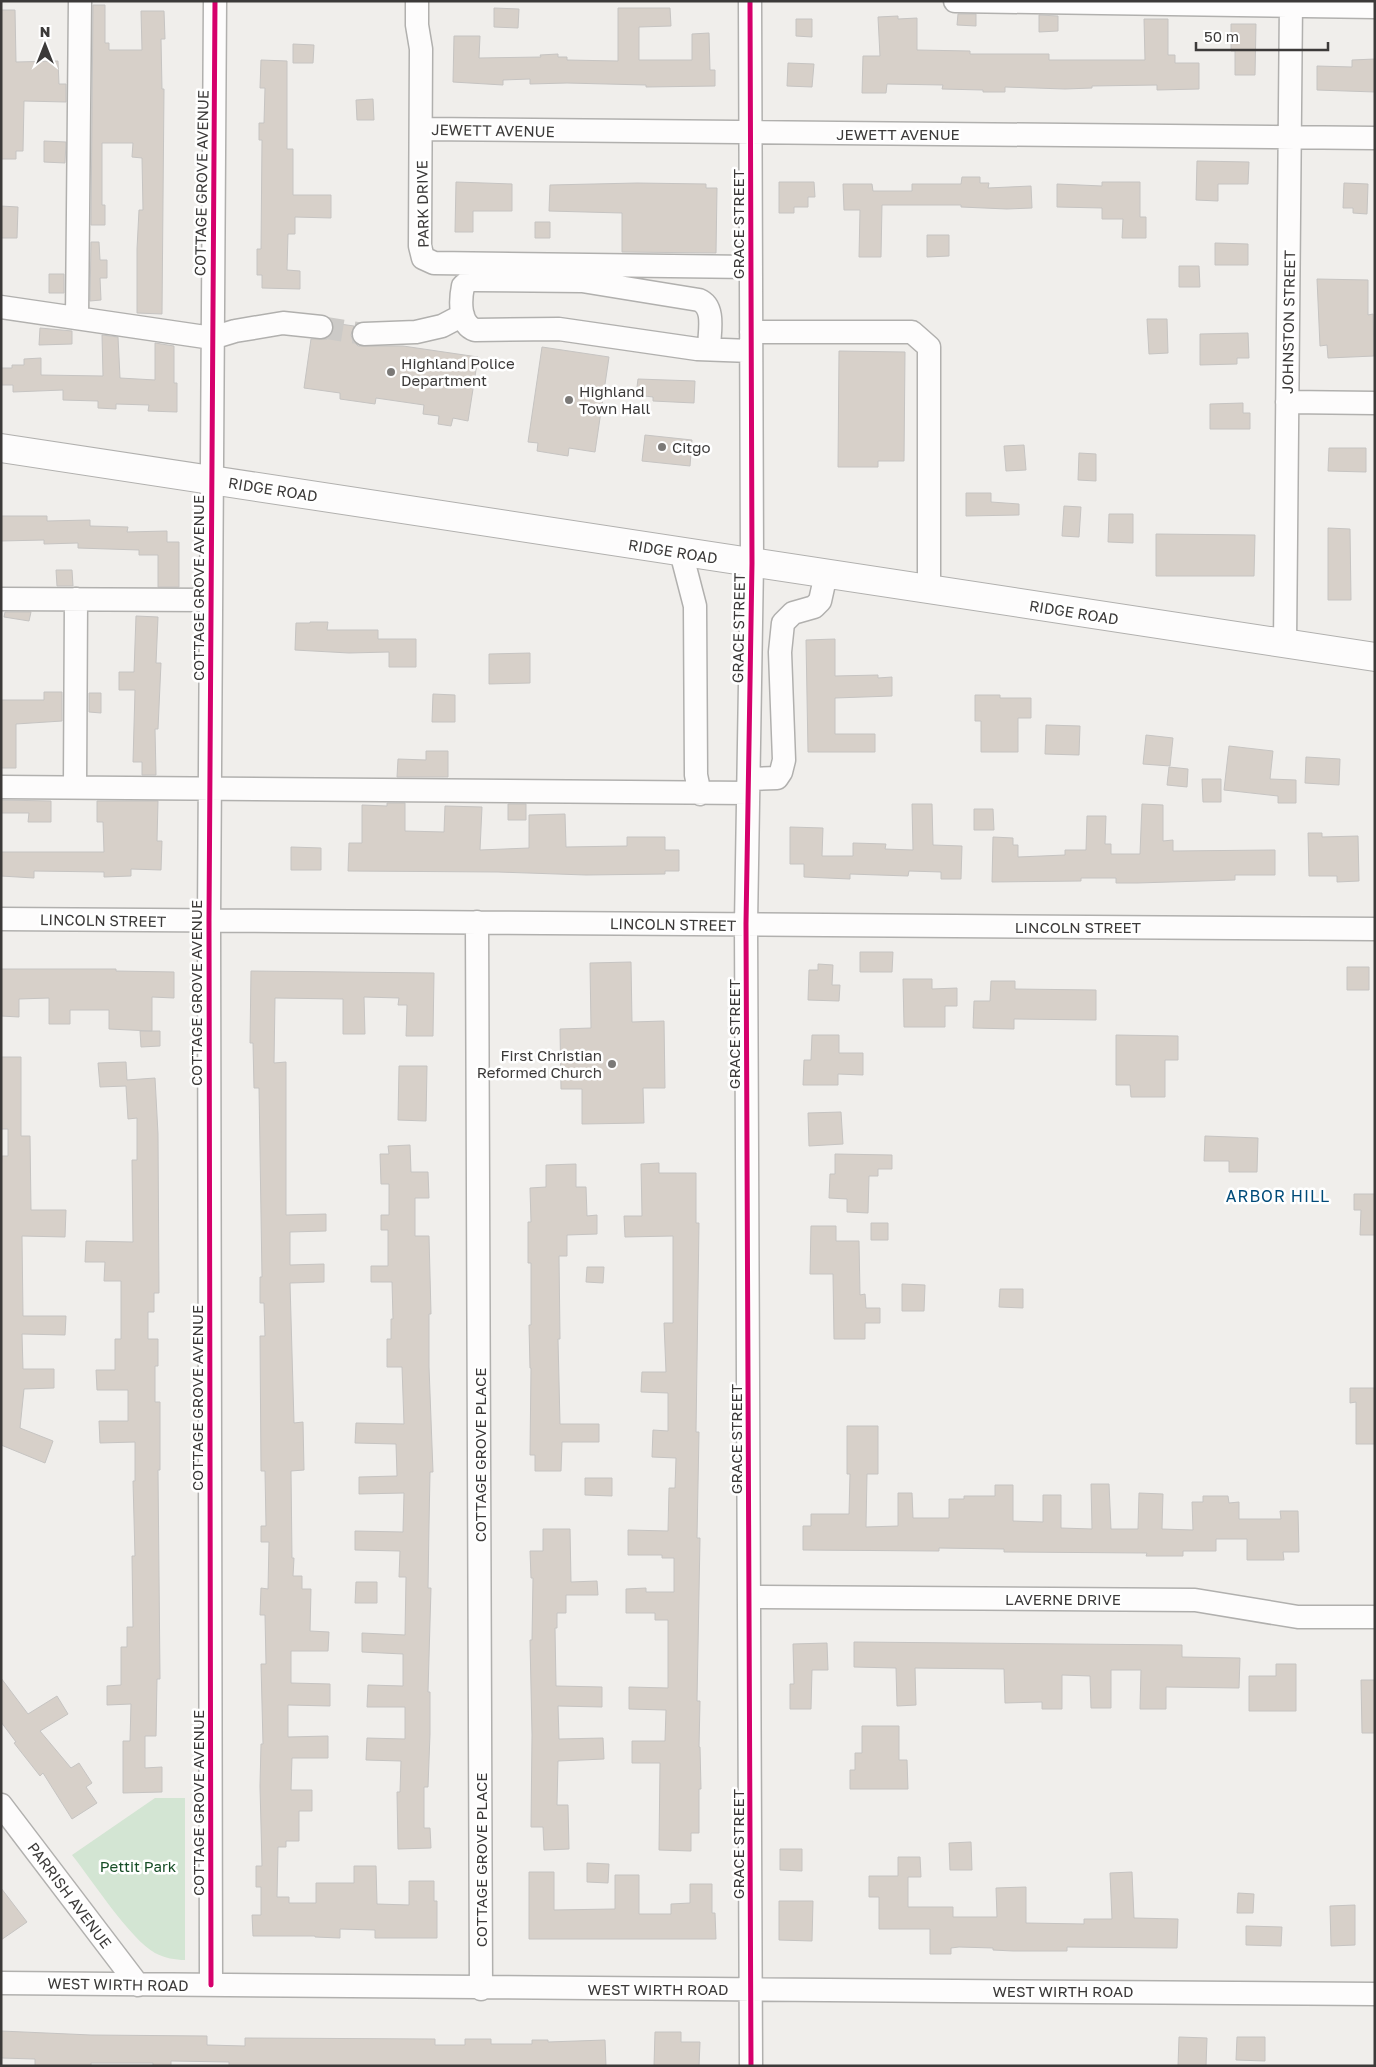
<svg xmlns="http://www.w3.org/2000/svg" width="1376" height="2067" font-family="'Golos Text',sans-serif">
<rect width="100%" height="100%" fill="#f0eeeb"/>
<path fill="#d3e5d3" d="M155,1798H185V1960C175,1960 165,1958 155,1953C130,1939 92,1880 72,1855Z"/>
<path fill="#d7d0c9" stroke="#c6c4c2" d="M93,5H105V43H109V50H142L141,11H164L165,39H161L162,89H164L162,314L137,313V249L139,210H143L142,158L132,157L133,143H102V205H105V225H91Z
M494,8L519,9L518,28L494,27Z
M618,8H670L671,26L639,27V60H692V34L709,33L710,70H715V86L646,87V85L567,83L530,84V79L503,80V85L453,82L454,36H480L479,58L541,57L540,55L558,54V57H567V60L618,61Z
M1,10H15L16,62L58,61L59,84H66V102L24,101L23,151H16V159H1Z
M958,14H976V26L957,25Z
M1039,15L1058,16V31L1039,32Z
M898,16V19L917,18V50L970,51V54H1049V60H1145L1144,19H1168V55H1175V63H1199V89L1157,90V85L1092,86V88L1065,89L1005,87V92H983V90L942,89L943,85L887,84L886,93H862L863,56H880L878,17Z
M796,19H812V37L796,36Z
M1231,24H1256L1255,75H1235V51H1231Z
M293,44L314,45L313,63H293Z
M1375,59V92L1317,90V66L1352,67V60Z
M261,60L287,61V149H293V195H331V218L295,217V234H288L287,270L300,271V289L262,288V275H257V249H261L262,140H259V123H264L265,88H260Z
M788,63L814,64L812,87L787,86Z
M373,99L374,120H357L356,100Z
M44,141L66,142L65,163L44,162Z
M1197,161L1249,162L1248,184H1218V201L1196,200Z
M962,177H980V183H989L988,188L1031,186L1032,208L1007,209L961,207V205H882L881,257H859L860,210H844L843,184H872L873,191H912V184H961Z
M456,182L512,184V211H473V232H455Z
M779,182H814L815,197H808V207H794V213H779Z
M1102,182H1140V217H1146V238H1122L1123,219H1102V208L1057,207V184L1102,186Z
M637,183L706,184V188H717L716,253L622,252V213L549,211L550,185Z
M1344,183L1368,184L1367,214L1353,213V208H1343Z
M1,206L18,207L17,238H1Z
M535,222H550V238H535Z
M927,235H949V256L927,257Z
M91,242H99L100,260H107V278H100L101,300L90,301Z
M1215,243L1248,244V265H1215Z
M1179,266H1199L1200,287H1179Z
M49,274H64V293H49Z
M1317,279L1368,280V315L1373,314L1374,356L1328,358L1327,345L1320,346Z
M1147,319H1167L1168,353L1149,354Z
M333,323L354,326L351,335L353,341L358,346H403L478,357L468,421L453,418L451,426L438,424L439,416L423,414L424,405L376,398L375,404L340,399V393L304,388L311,339H327L332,334Z
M40,328L72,331V344L39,345Z
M1248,333L1249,358H1237V364L1200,365V334Z
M102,335L118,337L120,378L155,380V343L174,346V383H177V412L148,411L149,405L116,404V409L98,408V401L63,400V390L13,392V385H1V368H12V365H24V359L41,358V375L103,376Z
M542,347L609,357L595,452L569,448L568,456L537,451L538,443L528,442Z
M839,351L905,352L904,461H878V467H838Z
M638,379L695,381L694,403L653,401V397L636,395Z
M1243,403V413H1250V429H1210V404Z
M645,435L692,440L690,466L642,461Z
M1024,445L1026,470L1006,471L1004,446Z
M1329,448H1366V472L1328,471Z
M1079,453L1096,454V481L1078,480Z
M966,493H991V502L1019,504V515L966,516Z
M1064,506L1081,507L1079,537L1062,536Z
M1109,514H1133V543L1108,542Z
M1,516H47V521L90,520V526L128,527L127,532L167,531V542H179V587H158V555H139V550L78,548V543L44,544V540L1,541Z
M1328,528L1350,529L1351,600H1328Z
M1156,534L1255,535L1254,576H1156Z
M56,570H72L73,586H57Z
M5,612H31L29,621L4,617Z
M136,616L158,617L156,663H161L158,729H155L156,775H142V762H133L135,690H119V672H134Z
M310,622H328L327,630H378V639H416V667H389V652L349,653L295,650L296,623H310Z
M835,639V676L878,675V678L892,677V696L835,698V734H875V752H808L806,640Z
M530,653V683L489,684V654Z
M44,692H62V721L16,724V768H1V700H44Z
M89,693H101V713L89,712Z
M433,694L455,695V722H432Z
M975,695H1000V698H1031V718H1018V752H981V721H975Z
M1046,725L1080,726L1079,755L1045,754Z
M1146,735L1173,738L1170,766L1143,764Z
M1229,746L1273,751L1270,779L1296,780V803H1278V796L1224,790Z
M426,751H448V777H397L398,759L426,760Z
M1306,757L1340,759L1339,785L1305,783Z
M1169,767L1188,769L1187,787L1167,785Z
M1202,779H1221V802H1203Z
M1,800L51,801V822H28L29,813H1Z
M97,801H158L157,841H162L161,870L131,869V876L104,877V872L34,871V878L1,876V852H104L103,822H97Z
M387,803H405V831L444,832L445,806L482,807L480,850L529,848V815L565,814L566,847L627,846V837H665V850H679V871H665V874L586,875L498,872L348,871L349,843H362V805L387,806Z
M508,804H526V820H508Z
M912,804H932L933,845L962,846L961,879H941V872L909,871L908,876L850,874V879L804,877V864H790V827L823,828L822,856H853V843L886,844L885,849L913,850Z
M1142,804L1163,805V841L1173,840V851L1275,850V875H1235V880L1137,883H1116V878H1081V881L992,882L993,837L1013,838V845H1018V857L1065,855V850H1086L1087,816H1106L1105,844H1111V854H1140Z
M974,809H993L994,830H974Z
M1308,833H1322V837L1358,836L1359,881L1337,882V876H1309Z
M291,847L321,848V870H291Z
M860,952H893L892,972H860Z
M631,962L632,1022L664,1021L665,1088H643L644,1123L582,1124V1089H561L560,1029L591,1028L590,963Z
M818,964L833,965L832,985H840L839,1001L808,1000L809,970H818Z
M1347,967H1369V990H1347Z
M1,969H116V971L174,972V998L152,997V1031L109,1029V1010H70V1024H49V998L19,999V1017L1,1016Z
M251,971L434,973L433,1036H406L407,1005H398L399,998L364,997L365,1034H343V999L275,998L274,1063L286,1062V1215L326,1214V1231L290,1232V1265L324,1264V1282L290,1283L294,1423L303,1422L304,1470L291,1471L292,1558H294L293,1576H302V1589H311L310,1631L329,1632L328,1651H291V1683L330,1684V1706L288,1705V1737L328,1736V1758H292L291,1790H312V1811H299V1841H286V1847H278L277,1897H289V1903H316V1883H354V1866H376L377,1904L409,1905V1881H434V1901H437V1938H375V1930L340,1929V1938L315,1937V1936H253L252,1915H261V1887H256V1866H262L260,1786L261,1744H263L261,1664H266L265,1615H260L261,1588L268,1589L269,1542H261V1526H266L265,1471H261L260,1336H265L264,1303H260V1277H262L259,1088H254L253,1043H250Z
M903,979H932V989L957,988V1006H945V1027H904Z
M991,981H1015V989L1096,990V1020L1014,1019V1029L973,1028L974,1001H990Z
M140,1031H160V1046L141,1047Z
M812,1035H839V1053H863V1075L838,1074V1085H803L804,1060H811Z
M1116,1035L1178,1036V1060H1165V1097H1131L1130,1085H1116Z
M1,1057H21V1136H30L31,1210H66L65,1237L22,1236L23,1316H66L65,1335L22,1334L23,1369H54V1388L24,1389L20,1428L53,1441L45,1463L1,1445V1173L2,1156H8V1129H1Z
M126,1062L127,1080L155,1078L158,1134L159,1293H154V1312H148V1339H158V1366H155V1402H160V1470H158L160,1679H157L156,1736H145V1768L162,1767V1792L123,1793V1741H130L131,1704L107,1705V1686L121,1685V1647H127V1627H133L132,1556H135L133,1481H135V1442L100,1443L99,1421H128V1390H97L96,1370H115V1339H121V1281H104L105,1262H85L86,1241L133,1242L132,1160H137V1118L128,1119L126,1086L100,1087L98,1063Z
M399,1066H427L426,1121L398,1120Z
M841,1112L843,1144L809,1146L808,1113Z
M1205,1136L1258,1138L1257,1172H1229V1161H1204Z
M410,1145L411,1172H428L429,1198H415V1236H429L431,1314H429V1367L433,1472H430L429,1525L428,1588H431L428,1692H430V1734L428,1787H424V1828H430L431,1848L398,1849L397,1792H400L401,1761L366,1760L367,1738L405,1739V1707H367L368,1685L403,1686V1654L362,1652V1633L405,1635L406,1577H399L400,1551L355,1550V1531L403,1532L404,1493L359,1494V1477L397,1476L396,1444L355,1443L356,1423L404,1424L402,1367H387V1339H391V1319H393L392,1282H371V1266H388V1230H381V1215H389V1184H381L380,1154H389L388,1146Z
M835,1154L892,1155V1169H878V1176H869L868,1213L847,1212V1199L829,1198L830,1174H835Z
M659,1163V1173H696V1223H699L696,1432H699L697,1538H700L697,1701H700L699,1747H700L701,1789H699V1833H691V1851L659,1850L660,1763H632V1741H665L666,1710L629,1709V1687L668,1688V1620H655V1613H626V1589L646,1588V1592H674V1558H662V1555H628V1530L668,1531L669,1488H675L676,1458L652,1457L653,1430L668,1431V1393L641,1392L642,1372H666L664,1323H673V1236L625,1237L624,1216H642L641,1164Z
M576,1164V1187H586L587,1216L597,1215V1234L567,1235V1256H559L560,1339H558L560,1424H599V1442H562L561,1471H535V1455H530L531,1368H530L529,1325H531V1263H528V1222H531L530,1188L546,1187V1165Z
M1354,1194H1375V1235H1360L1361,1210H1354Z
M871,1223H888V1240H871Z
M811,1226H836V1241H859L860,1295L865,1294L866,1308H880V1323H865V1339H834L833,1274H810Z
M587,1267H604L603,1283L586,1282Z
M902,1284L925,1285L924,1311H902Z
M1000,1289H1023V1308L999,1307Z
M1350,1388H1375V1444H1356V1402L1350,1403Z
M847,1426H878V1474H867L866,1527L898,1526V1493H912L913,1518H949V1499H964V1496H995V1485H1013V1521L1043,1522V1495H1061V1528L1092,1529L1091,1484H1109L1111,1529H1138L1139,1493L1163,1494L1162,1529L1193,1530L1192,1502H1203V1496H1228L1229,1503L1239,1502V1519H1281L1280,1511H1298L1299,1552H1283L1284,1560H1247V1539H1216V1551H1183V1556H1146L1147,1553L1004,1552V1549L939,1548V1551L803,1550V1526H811V1514H849L850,1474H847Z
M585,1478H612V1496L585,1495Z
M543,1529H570L571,1582L597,1581L598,1595H566V1613H557V1628H555L556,1686L602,1687V1707L558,1706L559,1739L603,1738L604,1759L558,1761L557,1805H568L569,1849L544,1850L543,1827H531L532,1735L530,1640H532L533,1578H531L530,1551H543Z
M356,1582H377V1603H355Z
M854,1642L1182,1645V1657L1240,1658L1239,1688L1166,1687V1709H1140L1141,1670H1111V1708H1091L1090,1676L1062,1675V1709H1042V1702L1005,1703L1004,1669L915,1668L916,1705L897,1706L896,1668L854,1667Z
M827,1643L828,1670H812L811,1709H790V1684H794L793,1644Z
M1276,1664H1296V1711H1249V1676H1276Z
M1,1678L28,1714L57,1696L68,1714L40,1731L71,1768L79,1763L92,1783L86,1787L97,1803L72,1819L43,1773L40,1776L14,1743L16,1742L1,1722Z
M1361,1680H1375V1733H1362Z
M862,1726H899V1760H907L908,1789H850V1770H855V1753H862Z
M971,1842L972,1870H950L949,1843Z
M780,1849H802V1871L780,1870Z
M898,1857H920L921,1877H908V1907H953V1917H997L996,1888L1026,1887V1923L1084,1924V1919H1112L1110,1873L1132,1872L1134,1918L1178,1919L1177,1948L1067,1947V1951H1013L993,1950V1948L959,1947L951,1948V1954H930V1929H879V1897H869V1876H898Z
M587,1863L609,1864L608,1883L587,1882Z
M529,1872H554V1910L615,1909V1875H639V1914H671V1904L690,1903V1884H712V1913H715L716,1939H529Z
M1,1888L27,1922L1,1940Z
M1238,1893L1254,1894L1253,1913H1237Z
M779,1901H813L812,1941L779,1940Z
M1355,1905V1945L1331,1946L1330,1906Z
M1246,1926L1282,1927L1281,1946L1246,1945Z
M1,2031L91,2035L207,2036V2045L245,2046V2038L435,2039V2045H465V2039H491V2044H532V2040H548V2042L605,2040L606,2066H229V2062L171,2061V2066H153V2063H91V2066H35V2059L1,2058Z
M655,2032H681V2042H700L699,2066H654Z
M1179,2037L1207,2038L1206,2066H1178Z
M1237,2037H1265V2061L1236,2060Z"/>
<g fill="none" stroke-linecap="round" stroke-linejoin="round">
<path stroke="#cccac7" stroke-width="22" stroke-dasharray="22 11" stroke-linecap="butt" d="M321,327L364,334"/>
<g stroke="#b1b0ae" stroke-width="25">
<path id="minor" d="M417,1V25L421,49L420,246L423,258L434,263L751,267
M750,1L752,563L746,924L751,2066
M955,1L1375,7
M422,129L1375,138
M1,307L212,338L235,331L283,323L321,327
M77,318L80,1
M751,332H912L929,347V590
M364,334L416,332L442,326L463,315
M709,349C709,333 716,307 699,300L582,281L475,280H470L463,286C460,301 459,324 475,330L559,329L697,349L751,351
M1287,402L1375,403
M681,552L695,606L696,775L700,794
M1,599L210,600
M1285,644L1291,1
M749,779L777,778L781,772L784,760L780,652L783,623L793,613L814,607L820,601L826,574
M1,787L748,793
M75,787L76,599
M1,919L1375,929
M477,922L481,1989
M749,1597L1195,1600L1298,1617H1375
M1,1805L138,1985
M1,1983C459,1989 917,1990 1375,1994
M211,1985L209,921L215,1"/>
</g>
<g stroke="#b1b0ae" stroke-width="30">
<path id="major" d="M1,448L1375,657"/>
</g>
<use href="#minor" stroke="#fdfcfc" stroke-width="22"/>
<use href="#major" stroke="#fdfcfc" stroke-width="28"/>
<g stroke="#fff" stroke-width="8">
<path id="cycleway" d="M750,1L752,563L746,924L751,2066
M211,1985L209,921L215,1"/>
</g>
<use href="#cycleway" stroke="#d6006c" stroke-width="5"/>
</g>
<g fill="#7b7977" stroke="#fff" stroke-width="2">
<circle cx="391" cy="372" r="5"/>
<circle cx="569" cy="400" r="5"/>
<circle cx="662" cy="447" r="5"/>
<circle cx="612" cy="1064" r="5"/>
</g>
<g text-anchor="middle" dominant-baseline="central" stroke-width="5" stroke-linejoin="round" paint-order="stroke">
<g font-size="15" fill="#3c3a39" stroke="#fff">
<text transform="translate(493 130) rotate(1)">JEWETT AVENUE</text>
<text x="898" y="134">JEWETT AVENUE</text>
<text transform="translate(201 183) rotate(-89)">COTTAGE GROVE AVENUE</text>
<text transform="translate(422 204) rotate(-91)">PARK DRIVE</text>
<text transform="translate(738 224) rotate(-90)">GRACE STREET</text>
<text transform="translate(1288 322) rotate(-89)">JOHNSTON STREET</text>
<text transform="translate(273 489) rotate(9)">RIDGE ROAD</text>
<text transform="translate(673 551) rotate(9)">RIDGE ROAD</text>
<text transform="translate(198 588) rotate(-90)">COTTAGE GROVE AVENUE</text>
<text transform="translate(1074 612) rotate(9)">RIDGE ROAD</text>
<text transform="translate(738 628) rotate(-89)">GRACE STREET</text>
<text transform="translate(103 920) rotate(1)">LINCOLN STREET</text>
<text transform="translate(673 924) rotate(1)">LINCOLN STREET</text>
<text x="1078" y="927">LINCOLN STREET</text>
<text transform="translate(196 993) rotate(-90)">COTTAGE GROVE AVENUE</text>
<text transform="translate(734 1034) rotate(-90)">GRACE STREET</text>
<text transform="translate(197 1398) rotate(-90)">COTTAGE GROVE AVENUE</text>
<text transform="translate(736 1439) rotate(-90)">GRACE STREET</text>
<text transform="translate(480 1455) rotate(-90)">COTTAGE GROVE PLACE</text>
<text x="1063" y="1599">LAVERNE DRIVE</text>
<text transform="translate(198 1803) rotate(-90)">COTTAGE GROVE AVENUE</text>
<text transform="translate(738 1844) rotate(-90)">GRACE STREET</text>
<text transform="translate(481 1860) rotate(-90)">COTTAGE GROVE PLACE</text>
<text transform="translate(70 1895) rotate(53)">PARRISH AVENUE</text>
<text transform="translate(118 1984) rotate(1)">WEST WIRTH ROAD</text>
<text x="658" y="1989">WEST WIRTH ROAD</text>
<text x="1063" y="1991">WEST WIRTH ROAD</text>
</g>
<g font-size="15" fill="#3c3a39" stroke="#fff" text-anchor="start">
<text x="401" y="363">Highland Police<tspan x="401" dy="17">Department</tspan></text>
<text x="579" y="391">Highland<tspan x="579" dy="17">Town Hall</tspan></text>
<text x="672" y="447">Citgo</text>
<text x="602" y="1055" text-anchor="end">First Christian<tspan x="602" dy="17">Reformed Church</tspan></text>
</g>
<g font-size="15" fill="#164d26" stroke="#fff">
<text x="138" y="1866">Pettit Park</text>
</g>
<g font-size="16" letter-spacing="1" fill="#014b79" stroke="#fff">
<text x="1278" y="1196">ARBOR HILL</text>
</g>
</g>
<rect width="1376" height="2067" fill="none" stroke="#3c3a39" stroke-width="5"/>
<g transform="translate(45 45)" stroke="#ffffff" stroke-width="4" paint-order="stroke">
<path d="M0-4L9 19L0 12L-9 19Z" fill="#3c3a39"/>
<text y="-8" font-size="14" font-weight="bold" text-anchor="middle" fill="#3c3a39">N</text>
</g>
<path d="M1196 42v8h132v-8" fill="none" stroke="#3c3a39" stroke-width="2.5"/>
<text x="1204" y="42" font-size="15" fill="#3c3a39" stroke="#ffffff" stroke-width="4" paint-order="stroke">50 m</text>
</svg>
